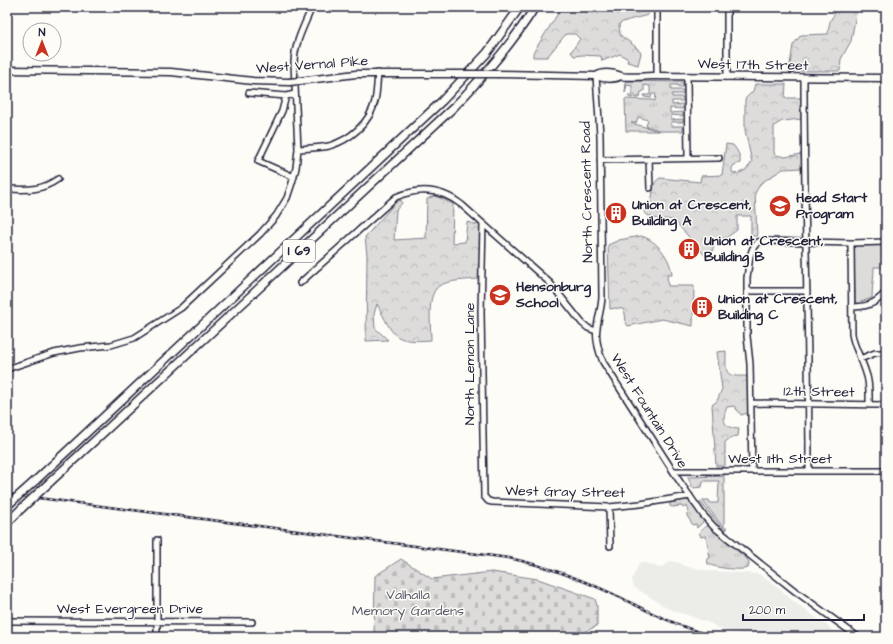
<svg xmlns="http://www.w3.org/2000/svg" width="893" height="644" font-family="'Architects Daughter',sans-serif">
<defs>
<pattern id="grass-tufts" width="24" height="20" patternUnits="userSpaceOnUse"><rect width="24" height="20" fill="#dddcdb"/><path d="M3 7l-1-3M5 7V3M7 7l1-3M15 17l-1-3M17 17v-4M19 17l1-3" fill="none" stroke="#bdbcbd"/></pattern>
<pattern id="forest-crowns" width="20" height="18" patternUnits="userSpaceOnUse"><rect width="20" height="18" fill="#dddcdb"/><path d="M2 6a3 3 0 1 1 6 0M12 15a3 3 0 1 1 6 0" fill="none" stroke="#bdbcbd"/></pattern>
<pattern id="cemetery-stones" width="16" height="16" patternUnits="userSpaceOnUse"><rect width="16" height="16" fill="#dddcdb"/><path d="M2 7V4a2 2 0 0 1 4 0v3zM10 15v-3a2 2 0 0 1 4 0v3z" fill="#bdbcbd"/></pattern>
</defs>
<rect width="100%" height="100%" fill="#fdfcf7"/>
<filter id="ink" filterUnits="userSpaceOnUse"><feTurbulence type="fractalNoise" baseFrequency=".025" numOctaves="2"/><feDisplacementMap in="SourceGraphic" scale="8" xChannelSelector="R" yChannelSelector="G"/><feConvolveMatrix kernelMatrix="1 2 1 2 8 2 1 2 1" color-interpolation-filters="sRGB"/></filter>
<g filter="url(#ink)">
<path fill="#ecece9" d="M670,561L680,563L684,566L710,571L759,574L777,587L793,601L829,627L833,631L798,637H753L720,629L710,623L669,609L634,587L632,580L639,563L643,562L660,568L667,564Z"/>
<path fill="url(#grass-tufts)" stroke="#807f8b" d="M626,81L683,82V87H678V85H671V90H683V94H672V97H683V101H672V105L683,104V109L670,108V113L683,112V116L671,115V120L683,119V122H671V126H683V131H662L646,126L648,120L638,117L636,123H631L659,131H626L625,99L652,100L655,101L656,94H652L651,98L644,97V95H650V86L644,85V91L641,92L640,97L635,98V94H633L632,98L629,97L628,95H632V86L627,85L625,93Z
M710,473H724V528H727L725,530C714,529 704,514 699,505L700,501L722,528L723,527L702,500H709L710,503H718L719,481H703L702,487L693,488L688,478L687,477L723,476H706L710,475Z
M685,500L689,501L704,521L697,528L696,524L693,525L687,516V513L689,511L687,506L683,508L682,506L672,507L670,506V503Z
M707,525L748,560L749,564L748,568C740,571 716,568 708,564L707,559L710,558L706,536L701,537L699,532Z"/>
<path fill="url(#forest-crowns)" stroke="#807f8b" d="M562,7H648V15C638,18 628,19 619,24L620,35L636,47L641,53L638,65L627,62L628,59L620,54L602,61L601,56L582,55L574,56L571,52L580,39L575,34H566L547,57H533V53Z
M834,7H855L856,14L851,41L841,59L840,71H789L793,45L801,35L828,34C829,27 829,20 834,15Z
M755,84H786L785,98H802V119L782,121L774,126V153L776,155L785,157L801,154L802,168L783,169L761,183L755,193L757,236H751V216H737V230L726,238L716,241L709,260L674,220L657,219L645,214L644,210C658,201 648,184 660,178L700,182L701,176L722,175L726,144L733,145C737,150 741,156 740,163L734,165L732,168V172L737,174L746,170L752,162L745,130V99L753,91Z
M434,196L443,199L453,204L452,243L465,242L467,222L482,226L479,279C468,280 448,280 439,286C426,295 431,326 431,340C392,343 394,336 377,304L374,314L375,328L388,340L366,341L367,255L365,237L396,202L401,200L402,203L396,210L394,240L426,238L427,199Z
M641,236C657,240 671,259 672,275H667L668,286H694L693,326L662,319L628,326L626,323L625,313L623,309L615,308L610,309L608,245L619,240Z
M726,351C726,373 723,377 747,376L748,413L741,415L734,406L727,407C721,421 724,428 739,429L738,436L732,437L725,442V466H716L712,405L717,401L722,389L717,352Z"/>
<path fill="url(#cemetery-stones)" stroke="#807f8b" d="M401,559L432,579L492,572L538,579L595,599L597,606V626L573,637H374L375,576Z"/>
<path fill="#dddcdb" stroke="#807f8b" d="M854,244H886V267H874C874,278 872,287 872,298L858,303L855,302Z"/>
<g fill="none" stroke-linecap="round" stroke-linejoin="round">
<g stroke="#22223b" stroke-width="8">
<path id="minor" d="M657,7V76
M727,7V77
M596,76L600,135L602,296C602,307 598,317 597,328C595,339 599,352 603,362L680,482L703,515L714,527L795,591L858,637
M687,77L688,158
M804,78C804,209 809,340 809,471
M249,93L286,96
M298,149L294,64C294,44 304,26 312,7
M649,159L650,188
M600,160L719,158
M294,177L258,161L282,111L286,96L295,94
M7,189C27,190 41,191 58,179
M483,224L481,312L484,496L488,501L492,502L609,507L640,504L690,496
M851,243L852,334C854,348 862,359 866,373C870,383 869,394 869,405
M300,283L396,197C419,187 442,189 462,205L550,283L582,323L588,328L596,331
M748,291H807
M852,307C866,307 875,304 885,293
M860,359L875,353H886
M7,369L54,353L80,348L111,345L134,338L181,308L260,234L276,216L287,198L292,183L296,168L298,149C308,148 319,148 329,146C350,140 370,123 375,101C377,92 377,82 378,73
M751,403L886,405
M674,471H886
M752,471L750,364L747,336V278L750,256L753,248L758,242L765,241L851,243L886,242
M609,507L610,546
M7,621L252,622
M157,637V540"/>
</g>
<g stroke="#22223b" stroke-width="9">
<path id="major" d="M7,70L171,72L253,81L289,82
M498,74L596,76C603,79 614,80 621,76
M596,76C604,71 613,73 621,76C628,78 645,76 653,76L886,78
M299,81L356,74H454"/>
</g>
<g stroke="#22223b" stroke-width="10">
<path id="highway" d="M35,481L442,101L487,53L520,7
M49,483L453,108C484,76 512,44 535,7
M7,523L22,508"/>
</g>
<use href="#minor" stroke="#fdfcf7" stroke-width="5"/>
<use href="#major" stroke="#fdfcf7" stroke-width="6"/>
<use href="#highway" stroke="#fdfcf7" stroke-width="7"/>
<g stroke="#22223b" stroke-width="2.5">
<path id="rail" d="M7,494L509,558C546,566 581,579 615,595C648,611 680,628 716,637"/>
</g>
<use href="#rail" stroke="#fdfcf7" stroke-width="1" stroke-dasharray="3" stroke-linecap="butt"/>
<g stroke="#22223b" stroke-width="9" stroke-linecap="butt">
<path id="major-bridge" d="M454,74H498
M289,82L299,81"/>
</g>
<g stroke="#22223b" stroke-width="10" stroke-linecap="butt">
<path id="highway-bridge" d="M7,506L35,481
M22,508L49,483"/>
</g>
<use href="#major-bridge" stroke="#fdfcf7" stroke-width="6"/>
<use href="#highway-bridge" stroke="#fdfcf7" stroke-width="7"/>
</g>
</g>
<defs>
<g id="school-disc" transform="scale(1.15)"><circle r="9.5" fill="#c8321e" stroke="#fdfcf7"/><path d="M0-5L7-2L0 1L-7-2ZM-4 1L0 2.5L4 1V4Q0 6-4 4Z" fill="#fff"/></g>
<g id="building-disc" transform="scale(1.15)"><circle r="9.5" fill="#c8321e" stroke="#fdfcf7"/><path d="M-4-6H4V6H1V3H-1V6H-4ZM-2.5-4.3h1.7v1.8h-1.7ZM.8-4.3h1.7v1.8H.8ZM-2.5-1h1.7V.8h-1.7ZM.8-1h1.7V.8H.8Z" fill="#fff"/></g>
</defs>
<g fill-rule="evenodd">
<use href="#school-disc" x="780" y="206"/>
<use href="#building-disc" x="616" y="213"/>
<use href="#building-disc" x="689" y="249"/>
<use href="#school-disc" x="500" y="295"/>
<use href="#building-disc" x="702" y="307"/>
</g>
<g text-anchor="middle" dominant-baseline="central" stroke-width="3" stroke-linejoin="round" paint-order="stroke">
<rect fill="#fdfcf7" stroke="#646373" stroke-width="1" x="283" y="240" width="32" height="22" rx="3"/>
<g font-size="13" font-weight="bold" fill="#22223b">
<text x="299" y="251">I 69</text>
</g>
<g font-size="14" fill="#22223b" stroke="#fdfcf7">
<text transform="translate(312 65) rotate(-4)">West Vernal Pike</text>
<text transform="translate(753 65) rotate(1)">West 17th Street</text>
<text transform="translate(587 192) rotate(-91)">North Crescent Road</text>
<text transform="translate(470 364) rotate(-90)">North Lemon Lane</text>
<text transform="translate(819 392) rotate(1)">12th Street</text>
<text transform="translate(649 411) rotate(58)">West Fountain Drive</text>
<text x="780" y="459">West 11th Street</text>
<text transform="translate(565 492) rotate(1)">West Gray Street</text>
<text x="130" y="609">West Evergreen Drive</text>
</g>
<g font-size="14" font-weight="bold" fill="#22223b" stroke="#fdfcf7" text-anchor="start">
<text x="796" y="198">Head Start<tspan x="796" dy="16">Program</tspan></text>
<text x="632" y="205">Union at Crescent,<tspan x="632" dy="16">Building A</tspan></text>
<text x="704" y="241">Union at Crescent,<tspan x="704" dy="16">Building B</tspan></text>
<text x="516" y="287">Hensonburg<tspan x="516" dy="16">School</tspan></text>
<text x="718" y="299">Union at Crescent,<tspan x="718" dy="16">Building C</tspan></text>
</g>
<g font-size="14" fill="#5a5a6b" stroke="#fdfcf7">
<text x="408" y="595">Valhalla<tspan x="408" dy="16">Memory Gardens</tspan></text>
</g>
</g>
<rect width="893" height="644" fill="none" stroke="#fdfcf7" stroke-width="24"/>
<rect x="12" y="12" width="869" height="620" fill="none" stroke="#22223b" stroke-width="1.5" filter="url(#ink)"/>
<g transform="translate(42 42)"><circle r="19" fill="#fdfcf7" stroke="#a5a5ac"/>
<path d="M0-3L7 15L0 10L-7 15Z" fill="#c8321e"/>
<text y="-6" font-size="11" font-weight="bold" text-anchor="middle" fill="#22223b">N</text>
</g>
<path d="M743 614v6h121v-6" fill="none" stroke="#22223b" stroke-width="2"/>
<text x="749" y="614" font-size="12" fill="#22223b" stroke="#fdfcf7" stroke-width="3" paint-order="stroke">200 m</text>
</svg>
